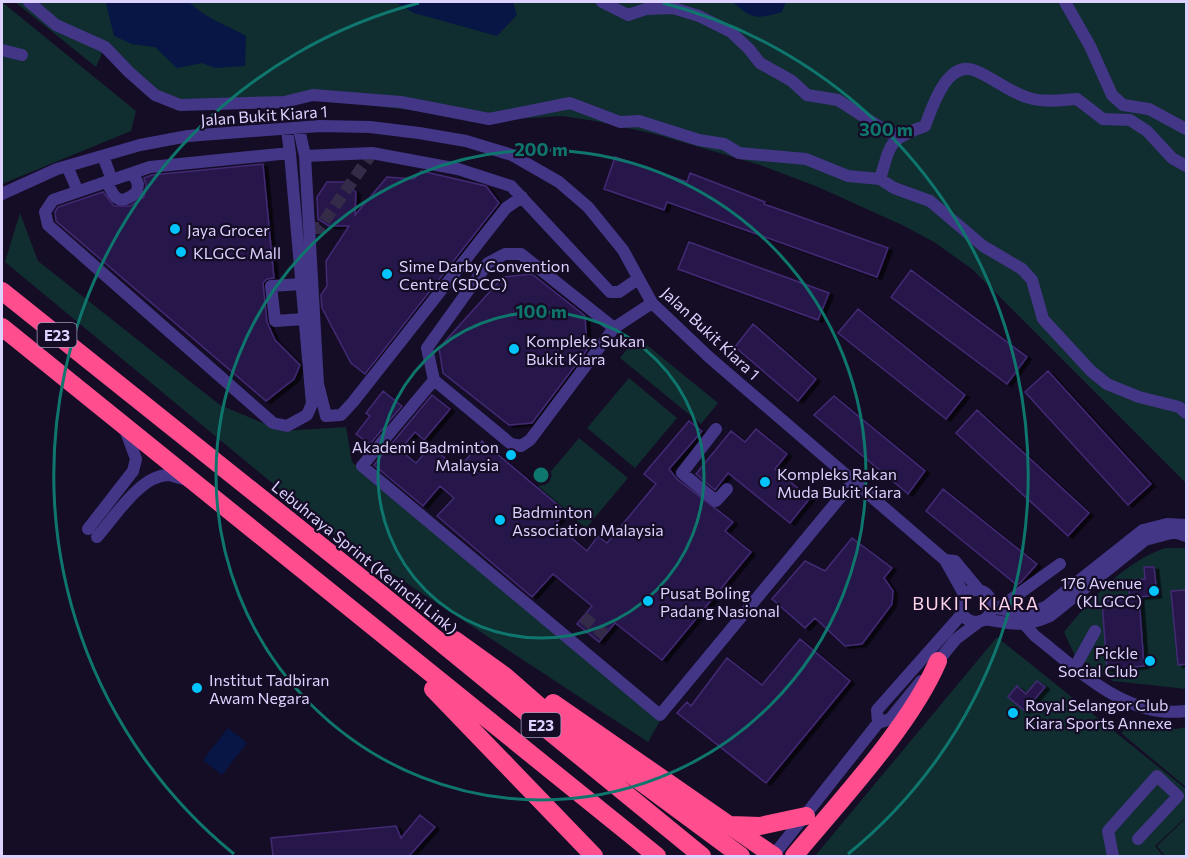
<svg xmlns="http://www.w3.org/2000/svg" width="1188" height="858" font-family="Commissioner,sans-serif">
<defs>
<filter id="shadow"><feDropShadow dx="4.5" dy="2.5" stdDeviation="0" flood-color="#0009"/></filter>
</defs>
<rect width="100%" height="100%" fill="#150d26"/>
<path fill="#102d30" d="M2,2L136,111L131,131L2,184Z
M15,2H1186V483L972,269L934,242L902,225L818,187L760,165L655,134L595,121L562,116L499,120L312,99L182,108L103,51L96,67Z
M20,213L38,261L220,405L282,431L346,427L352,462L660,721L648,742L341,540L5,262Z
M637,337L718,403L701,424L620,358Z
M629,378L677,418L635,468L587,428Z
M579,438L628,478L586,528L566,512L556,524L579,544L532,597L437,516L453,498L431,478L420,459L431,446L458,468L482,441L537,488Z
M1165,548H1186V689L1113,681L1075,656L1064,632C1091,599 1124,562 1165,548Z
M997,637L1186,789V817L1155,846L1163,856H815Z
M1135,721L1176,729L1186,727V787L1121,733Z
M1186,818V856H1165L1157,846Z"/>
<path fill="#071645" d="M102,2H189C206,19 225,24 246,36L245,66L215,68L202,63L177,68L155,47L132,44L114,36L106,3Z
M395,2H513L517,15L497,36L414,13Z
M733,2H786L782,12C757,19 752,20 733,2Z
M228,728L247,743L222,775L203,760Z"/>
<path fill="#281948" stroke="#422975" stroke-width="1.5" filter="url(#shadow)" d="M615,157L687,182L690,173L765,202L764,204L888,248L877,277L667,202L664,210L604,189Z
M263,164L274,278L267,279L263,283L267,322L275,340L300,365L294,379L266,401L56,221L55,212L58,207L103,192L114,206H130L144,197L146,185L144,178L152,175Z
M421,171L486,186L499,203L365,374L351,363L322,308L321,295L327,286L326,261L349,226H329L318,219L317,197L327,182H344L356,192L355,215L387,177L414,179Z
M689,242L829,293L818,320L678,269Z
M911,270L1027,357L1007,384L891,297Z
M532,274L585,316L587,350L532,423L509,425L443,373L439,348L503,277Z
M858,309L965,395L946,419L838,333Z
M753,324L816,379L798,401L735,347Z
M1048,371L1151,484L1128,505L1025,392Z
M383,391L402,406L370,444L356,434L370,416L366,413Z
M432,395L450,409L424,440L415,432L400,450L416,463L431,446L458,469L482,441L566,512L555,524L587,551L598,536L607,543L656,484L644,474L689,421L702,431L669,469L677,479L733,522L725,531L751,552L662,660L615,623L599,642L577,624L592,606L553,574L532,597L437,516L454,498L440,486L423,506L374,465Z
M834,396L925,471L908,494L814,415Z
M977,410L1089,513L1068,536L956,433Z
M756,429L787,454L775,469L810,498L790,523L728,473L715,490L696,474L731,431L745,442Z
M943,489L1037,564L1021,582L1017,585L926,511Z
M852,538L892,568L884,578L893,591L892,604L862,644L845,646L815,618L805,628L772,599L805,561L825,571Z
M1144,567H1154L1157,595L1139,597L1144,666L1107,669L1102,601L1130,599L1128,581L1145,579Z
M1186,590V664L1178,665L1171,591Z
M800,639L850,681L766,783L677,713L687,702L691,706L727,658L762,685Z
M1037,681L1045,687L1025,711L1008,697L1017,686L1026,694Z
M420,815L435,827L409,856H273L271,838L396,826L401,838Z"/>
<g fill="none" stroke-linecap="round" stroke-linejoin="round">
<path stroke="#332b47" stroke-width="12" stroke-dasharray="12 6" stroke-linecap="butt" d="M310,228H319L323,223L372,153
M583,617L605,635"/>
<path stroke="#433687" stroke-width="12" d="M29,2L56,25L105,47L129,72L155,95L180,105L284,102L313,95L401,102L489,119L570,103L620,122L639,121L699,140L724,144L739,153L806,159L848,176L880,179L894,188L930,201L983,246L1022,269L1032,280L1043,319L1091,371L1107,384L1139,397L1179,407L1186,413
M602,2L628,15L646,9L673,8L699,16L731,32L749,49L760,63L792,81L807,95L838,100L889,133L901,134
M1065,2L1090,46L1112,95L1123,105L1149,109L1186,129
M2,50L22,55
M299,129L305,156L318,384L326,416L341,415L353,402L506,208L522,197
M287,130L290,153L312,404L307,415L287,426L273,423L48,225L45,212L53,200L150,167L290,153
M103,156L109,172
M305,156L372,153L458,169L511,186L610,292H619L638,279
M67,166L76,187
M880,179C891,143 888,139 925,126C932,108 947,58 976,71C993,78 1008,91 1026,97C1042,103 1059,100 1077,99L1103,119L1130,120L1147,131L1172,158L1186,166
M107,181C114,200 120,206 137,192L138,184L133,173
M2,194L57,169L140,145L188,136L320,126L370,127L419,133L466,141L512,155L559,182L588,207L623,250L652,303L710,358L945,560L964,594
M505,254H521L614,328L530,440L521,446L511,444L434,380L427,348L488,263Z
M302,284L271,286L275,321L305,319
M614,328L652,303
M434,380L362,466L660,715L853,482
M716,429L682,473L716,501L727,489
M88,529L133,471L136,459L125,429
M97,537C114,518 141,474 169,475C175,476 182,479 187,480
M945,560L955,561L979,590
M960 606a16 16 0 1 1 32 0a16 16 0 1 1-32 0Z
M992,607C1017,612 1023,618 1047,606L1143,530L1167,524L1186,525
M999,608L1060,564
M985,619C1013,624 1023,628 1050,616L1145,540L1175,532L1186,536
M1026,626L1035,636C1079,670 1126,719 1186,711
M934,666L956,639L980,621
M1075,667L1095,631
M878,723L877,710L962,614
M773,856L878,723L890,719L921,681
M1113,856L1108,831L1157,776L1178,796L1138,839"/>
<path stroke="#ff4d8d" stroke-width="18" d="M2,291L380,593L702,856
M2,327L657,856
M455,640L505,676L545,711L741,856
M433,689L594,856
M553,703L774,856
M731,825L760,826L806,816
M794,856C839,802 911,725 938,661"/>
</g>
<g fill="none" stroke="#0f766e" stroke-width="3">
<circle cx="541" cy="475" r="163"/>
<circle cx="541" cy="475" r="325"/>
<path d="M234 854A488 488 0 0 1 419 3M663 3A488 488 0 0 1 848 854"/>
</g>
<g fill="#00c5fd" stroke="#150d26" stroke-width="2">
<circle cx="175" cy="229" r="6"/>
<circle cx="181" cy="252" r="6"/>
<circle cx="387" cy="274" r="6"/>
<circle cx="514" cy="349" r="6"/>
<circle cx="511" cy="455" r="6"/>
<circle cx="765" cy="482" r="6"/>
<circle cx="500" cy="520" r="6"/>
<circle cx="1154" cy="591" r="6"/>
<circle cx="648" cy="601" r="6"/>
<circle cx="1150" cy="661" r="6"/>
<circle cx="197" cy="688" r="6"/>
<circle cx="1013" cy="713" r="6"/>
</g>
<g text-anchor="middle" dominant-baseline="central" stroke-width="4.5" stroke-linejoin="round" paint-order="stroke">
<g fill="#150d26" stroke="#a197be" stroke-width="1.5">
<rect x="37.5" y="323" width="39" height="24" rx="4.5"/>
<rect x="521.5" y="713" width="39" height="24" rx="4.5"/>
</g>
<g font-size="15" font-weight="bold" fill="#ddd2ff">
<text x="57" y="335">E23</text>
<text x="541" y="725">E23</text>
</g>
<g font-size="16" fill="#ddd2ff" stroke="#150d26">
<text transform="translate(264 115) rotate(-4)">Jalan Bukit Kiara 1</text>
<text transform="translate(711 333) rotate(43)">Jalan Bukit Kiara 1</text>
<text transform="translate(365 557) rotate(39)">Lebuhraya Sprint (Kerinchi Link)</text>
</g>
<g font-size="16" fill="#ddd2ff" stroke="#150d26" text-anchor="start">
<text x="187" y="229">Jaya Grocer</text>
<text x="193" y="252">KLGCC Mall</text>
<text x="399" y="265">Sime Darby Convention<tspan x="399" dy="18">Centre (SDCC)</tspan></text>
<text x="526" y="340">Kompleks Sukan<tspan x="526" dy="18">Bukit Kiara</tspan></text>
<text x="499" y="446" text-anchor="end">Akademi Badminton<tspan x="499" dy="18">Malaysia</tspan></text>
<text x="777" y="473">Kompleks Rakan<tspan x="777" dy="18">Muda Bukit Kiara</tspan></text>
<text x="512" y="511">Badminton<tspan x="512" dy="18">Association Malaysia</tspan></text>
<text x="1142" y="582" text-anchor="end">176 Avenue<tspan x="1142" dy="18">(KLGCC)</tspan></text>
<text x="660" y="592">Pusat Boling<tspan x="660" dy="18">Padang Nasional</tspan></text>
<text x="1138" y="652" text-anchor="end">Pickle<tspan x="1138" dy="18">Social Club</tspan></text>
<text x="209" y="679">Institut Tadbiran<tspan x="209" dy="18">Awam Negara</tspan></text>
<text x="1025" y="704">Royal Selangor Club<tspan x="1025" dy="18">Kiara Sports Annexe</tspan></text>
</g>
<g font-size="18" letter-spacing="1.5" fill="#ffd4ea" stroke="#150d26">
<text x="976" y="603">BUKIT KIARA</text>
</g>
</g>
<circle cx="541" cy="475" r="9" fill="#0f766e" stroke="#150d26" stroke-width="3"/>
<g font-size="18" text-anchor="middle" font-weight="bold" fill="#0f766e" stroke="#150d26" stroke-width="4.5" stroke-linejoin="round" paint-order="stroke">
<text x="886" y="136">300 m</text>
<text x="541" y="156">200 m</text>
<text x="541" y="318">100 m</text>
</g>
<rect width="1188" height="858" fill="none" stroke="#ddd2ff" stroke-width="6"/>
</svg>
